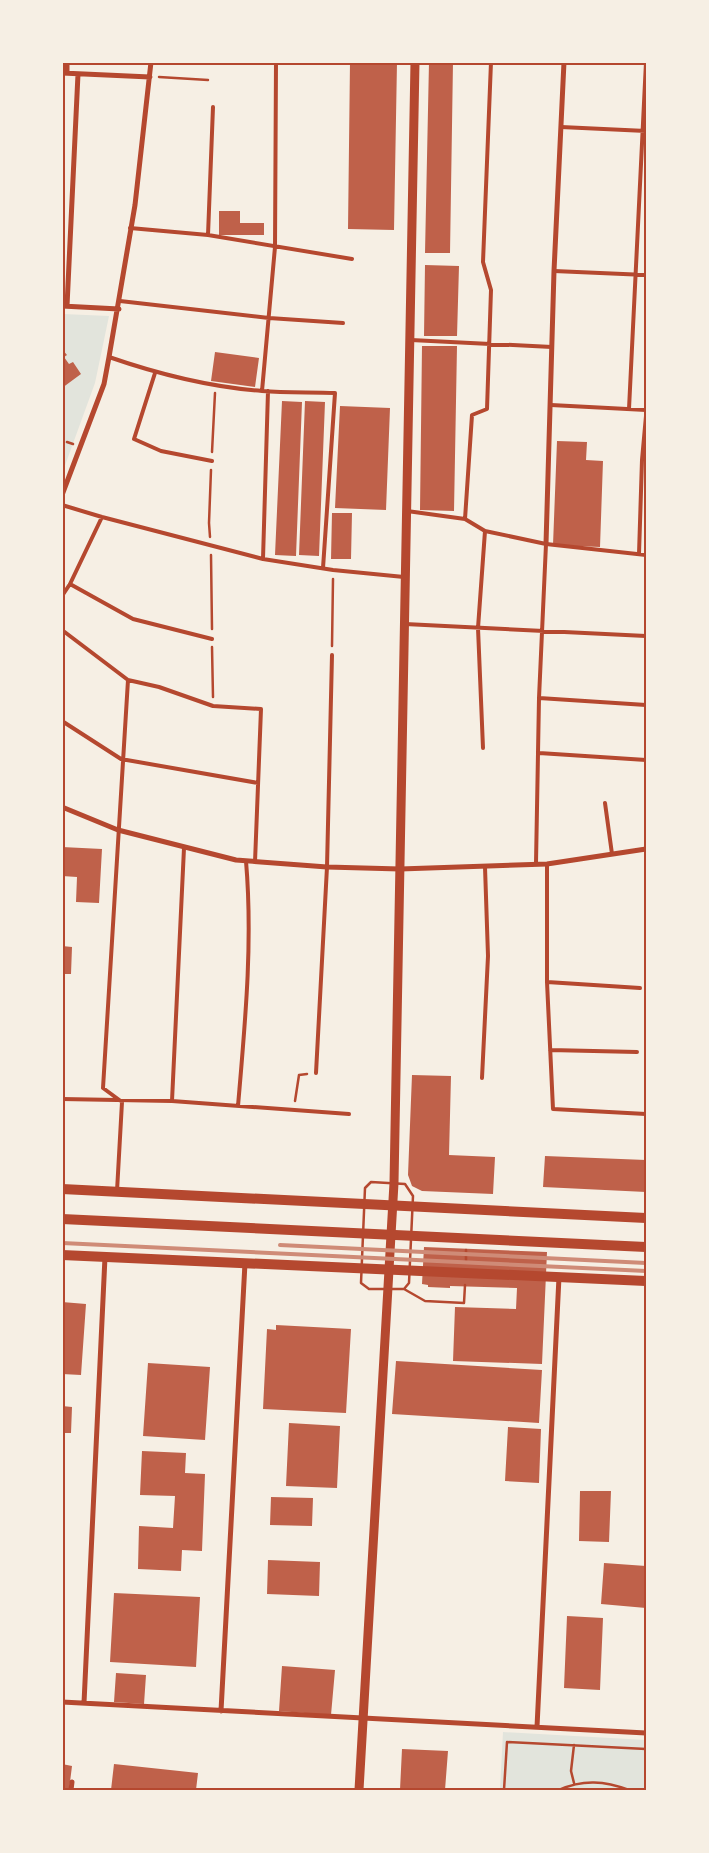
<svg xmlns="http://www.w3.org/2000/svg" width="709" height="1853" font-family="Barlow,sans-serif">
<rect width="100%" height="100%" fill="#f6efe4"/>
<path fill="#e2e4dc" d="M63,314L109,316L95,383L63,471Z
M503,1732L646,1740V1790H500Z"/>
<path fill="#bf614a" d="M350,62H397L394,230L348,229Z
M429,62H453L450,253H425Z
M219,211H240V223H264V235H219Z
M425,265L459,266L457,336H424Z
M422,346H457L454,511L420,510Z
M62,349L67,355L64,357L69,364L73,362L81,374L62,388Z
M215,352L259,358L255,387L211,381Z
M282,401L302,402L296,556L275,555Z
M305,401L325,402L319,556L299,555Z
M340,406L390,408L386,510L335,508Z
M557,441L587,442L586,460L603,461L600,547L553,545Z
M332,513H352L351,559H331Z
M62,847L102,849L99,903L76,902L77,877L62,876Z
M62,946L72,947L71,974H62Z
M412,1075L451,1076L449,1155L495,1157L493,1194L422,1191L412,1186L408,1175Z
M545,1156L646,1160V1192L543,1187Z
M424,1247L547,1252L542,1364L453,1361L455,1307L516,1309L517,1288L450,1286V1288L428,1287V1285L422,1284Z
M62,1302L86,1304L81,1375L62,1374Z
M276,1325L351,1329L346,1413L263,1409L267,1329L276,1330Z
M396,1361L542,1370L539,1423L392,1414Z
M148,1363L210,1367L205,1440L143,1436Z
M62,1406L72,1407L71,1433H62Z
M289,1423L340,1426L337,1488L286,1486Z
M508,1427L541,1429L539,1483L505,1481Z
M142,1451L186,1453L185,1473L205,1474L202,1551L182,1550L181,1571L138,1569L139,1526L173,1528L175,1496L140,1495Z
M580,1491H611L609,1542L579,1541Z
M271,1497L313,1498L312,1526L270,1525Z
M268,1560L320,1562L319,1596L267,1594Z
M604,1563L646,1566V1608L601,1604Z
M114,1593L200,1597L196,1667L110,1662Z
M567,1616L603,1618L600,1690L564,1688Z
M282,1666L335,1670L331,1715L279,1711Z
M116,1673L146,1675L144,1704L114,1702Z
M402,1749L448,1751L445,1790H400Z
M62,1764L72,1766L69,1790H62Z
M114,1764L198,1773L196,1790H111Z"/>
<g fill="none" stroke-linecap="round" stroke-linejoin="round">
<path stroke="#b5482f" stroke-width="2.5" d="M159,77L208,80
M67,442L73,444
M212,452L215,393
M210,537L209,523L211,470
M211,555L212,629
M332,646L333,579
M212,647L213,697
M295,1101L299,1075L307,1074
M371,1182L405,1184L413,1196L409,1283L404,1289H369L361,1283L365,1188Z
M466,1262V1250
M404,1289L425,1301L464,1303L465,1285
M574,1783L571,1771L574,1745
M504,1790L507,1742L646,1749
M559,1790C583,1779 605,1781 629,1790"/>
<path stroke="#b5482f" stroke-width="4" d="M561,127L646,131
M130,228L208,235L352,259
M208,235L213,107
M554,271L646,275
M120,301L269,318L343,323
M411,340L552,347
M109,357C158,374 210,387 262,391C286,393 311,392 335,393L323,568
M155,373L134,439L161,451L212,461
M262,391L275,247L276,62
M551,405L646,410
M629,409L646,62
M62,505L102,517L263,559L333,570L404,577
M407,511L465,519L485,531L546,544L646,555
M465,519L472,415L487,409L491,290L483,262L491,62
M639,554L642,460L646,416
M263,559L268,391
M70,584L133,619L212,639
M62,596L70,584L102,517
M405,624L646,636
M62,630L128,680L159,687L213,706L261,709L255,862
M539,698L646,705
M62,721L121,759L258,783
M483,748L478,628L485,531
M539,753L646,760
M605,803L612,854
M646,842V879
M536,863L539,698L546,544
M547,864V982L553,1109L646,1114
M547,982L640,988
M550,1050L637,1052
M316,1073L327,867L332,655
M482,1078L488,956L485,867
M62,1099L172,1101L349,1114
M172,1101L184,848
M238,1106C245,1024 253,943 246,861
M117,1191L122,1102L103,1088L128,680"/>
<path stroke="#b5482f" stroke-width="5" d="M62,73L150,77
M67,73V62
M62,306L119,309
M67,306L78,74
M62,495L104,384L109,357L135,205L151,62
M546,544L554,271L564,62
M62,807L118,830L236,860L327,867L400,869L547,864L646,849
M62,1702L646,1733
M84,1703L105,1257
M221,1711L245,1263
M537,1727L559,1277
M71,1790L72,1782"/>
<path stroke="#b5482f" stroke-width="9" d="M359,1790L394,1183L415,62"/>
<path stroke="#b5482f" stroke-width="10" d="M62,1189L646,1218
M62,1219L646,1247
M62,1255L646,1281"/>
<path stroke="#cf8b77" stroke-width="4" d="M62,1243L646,1271
M280,1245L646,1263"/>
</g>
<rect width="709" height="1853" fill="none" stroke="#f6efe4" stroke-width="128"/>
<rect x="64" y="64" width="581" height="1725" fill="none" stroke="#b5482f" stroke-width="2"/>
</svg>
